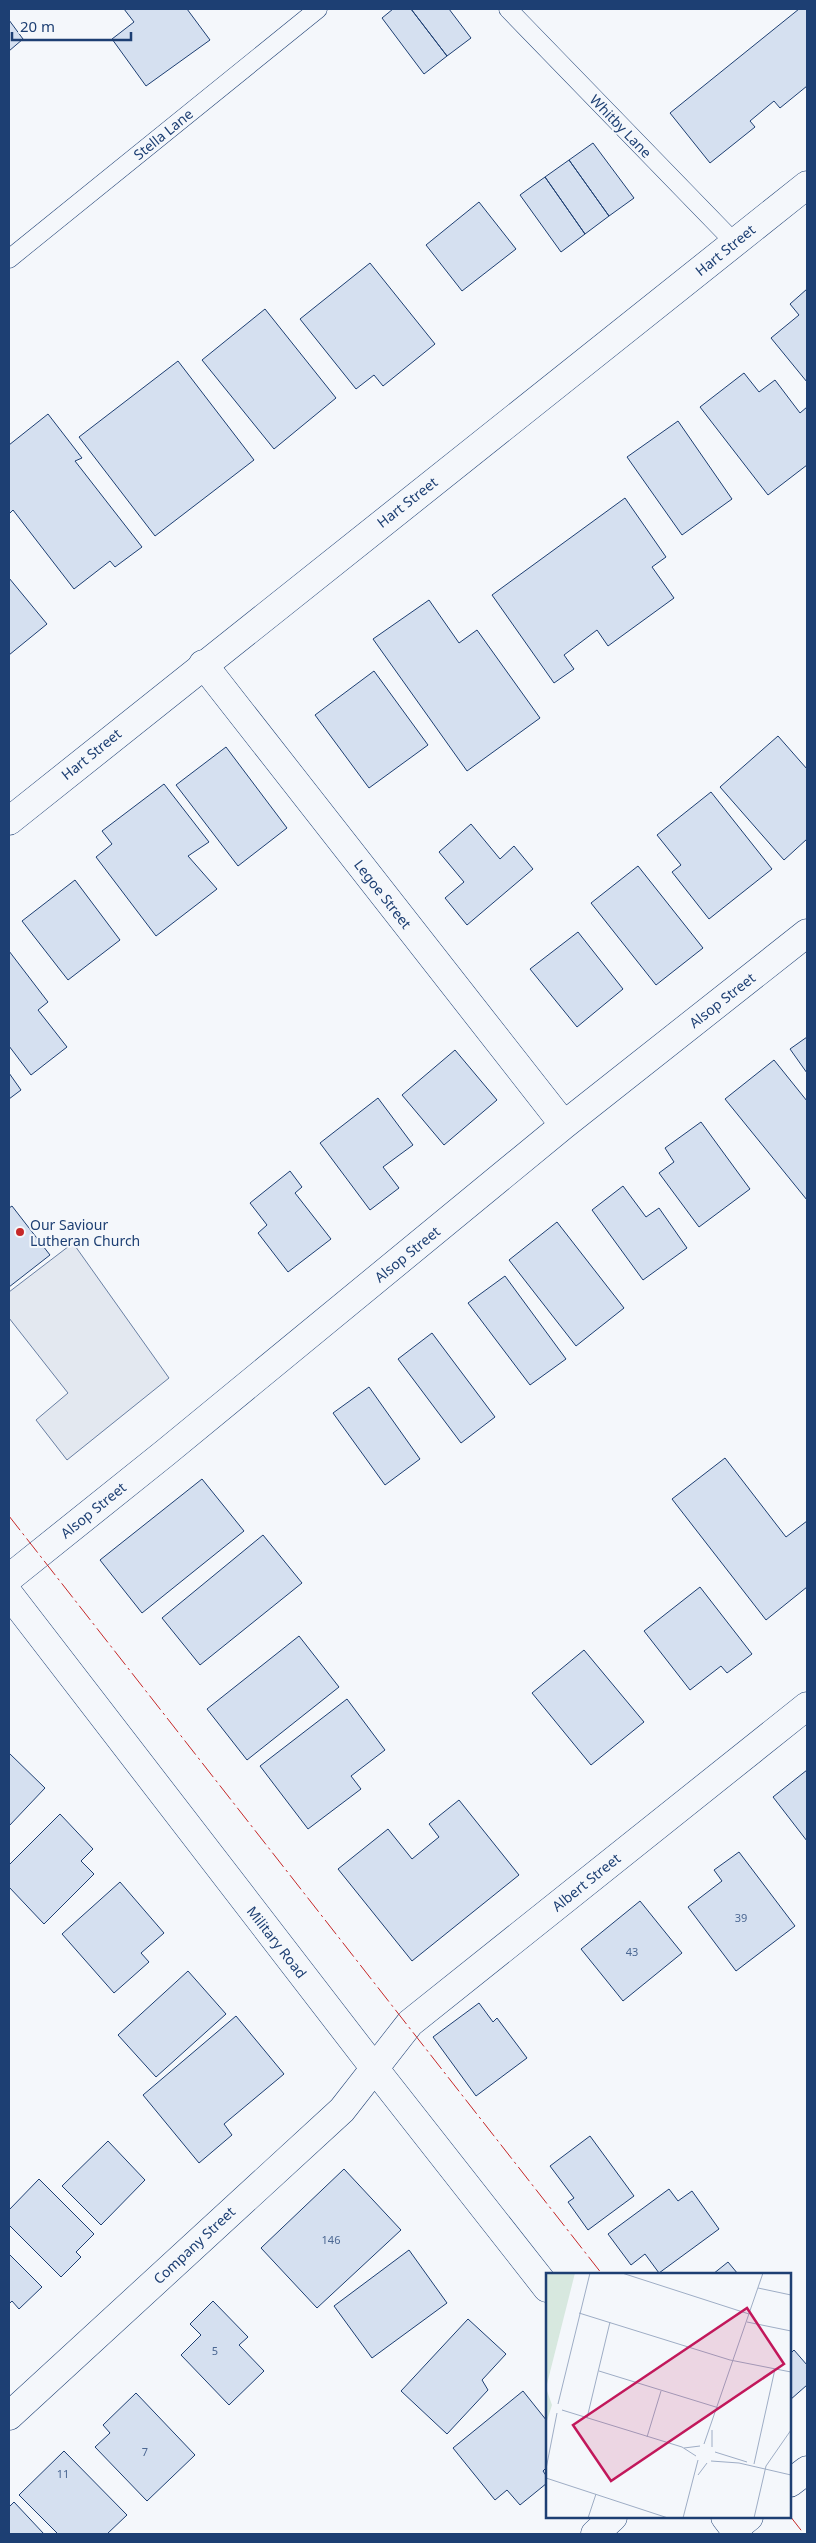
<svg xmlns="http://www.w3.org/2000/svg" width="816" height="2543" font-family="'Noto Sans',sans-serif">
<rect width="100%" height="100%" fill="#f4f7fb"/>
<path fill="#e3e8f0" stroke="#687fa3" d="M73,1243L169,1378L67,1460L36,1420L68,1393L9,1318V1292Z"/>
<path fill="#d5e0f0" stroke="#1d3f73" d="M124,9H187L210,40L146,86L112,39L134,22Z
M393,9H411L447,56L424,74L382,18Z
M411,9H449L471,38L447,56Z
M799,9H807V86L780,108L774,101L750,121L755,127L710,163L670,113Z
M9,20L23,39L9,51Z
M593,143L634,198L609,216L569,160Z
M569,160L609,216L585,234L545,177Z
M545,177L585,234L561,252L520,195Z
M479,202L516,249L462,291L426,245Z
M370,263L435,344L383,386L374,375L356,389L300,319Z
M807,289V382L771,338L799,315L790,304Z
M265,309L336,398L274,449L202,360Z
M178,361L254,460L155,536L79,437Z
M744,373L759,392L775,380L800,413L807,407V465L768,495L700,407Z
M48,414L82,458L75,461L142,547L115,567L110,561L74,589L13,510L9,514V445Z
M678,421L732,499L682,535L627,457Z
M625,498L666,557L652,567L674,598L608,646L597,630L564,655L574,669L554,683L492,595Z
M9,578L47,624L9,655Z
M429,600L459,643L477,630L540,718L467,771L373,639Z
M374,671L428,745L369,788L315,715Z
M778,736L807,769V839L784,860L720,787Z
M226,747L287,828L238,866L176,785Z
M164,784L209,842L188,856L217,889L156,936L96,857L112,844L102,831Z
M711,792L772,869L709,919L672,872L681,865L657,835Z
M471,824L500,859L514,846L533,869L467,925L445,898L464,882L439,852Z
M638,866L703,948L656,985L591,903Z
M75,880L120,940L68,980L22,921Z
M578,932L623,989L577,1027L530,969Z
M9,951L48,1002L38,1010L67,1047L31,1075L9,1046Z
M807,1037V1073L790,1049Z
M455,1050L497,1100L444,1145L402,1095Z
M774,1060L807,1101V1200L725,1099Z
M9,1073L21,1090L9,1099Z
M378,1098L413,1145L383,1167L399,1188L370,1210L320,1143Z
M701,1122L750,1189L699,1227L659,1173L674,1162L665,1148Z
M290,1171L302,1187L295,1193L331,1239L288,1272L258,1233L267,1225L250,1203Z
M623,1186L646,1217L659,1208L687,1248L643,1280L592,1210Z
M12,1206L50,1255L9,1287V1208Z
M557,1222L624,1308L576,1346L509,1260Z
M505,1276L566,1359L530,1385L468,1303Z
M432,1333L495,1417L461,1443L398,1359Z
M369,1387L420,1459L385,1485L333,1413Z
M725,1458L786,1537L807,1521V1587L766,1620L672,1499Z
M202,1479L244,1531L142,1613L100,1560Z
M263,1535L302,1583L200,1665L162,1618Z
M700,1587L752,1654L727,1673L721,1666L690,1690L644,1631Z
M299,1636L339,1687L247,1760L207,1709Z
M584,1650L644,1722L591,1765L532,1693Z
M347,1699L385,1750L351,1776L361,1789L308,1829L260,1766Z
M9,1753L45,1788L9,1826Z
M807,1770V1841L773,1797Z
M459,1800L519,1875L412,1961L338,1869L388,1829L412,1859L439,1837L429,1824Z
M60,1814L93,1849L81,1861L94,1874L44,1924L9,1887V1865Z
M739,1852L795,1926L736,1971L688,1907L722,1881L714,1870Z
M120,1882L164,1933L141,1953L149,1962L114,1993L62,1934Z
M640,1901L682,1953L623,2001L581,1949Z
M188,1971L226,2014L156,2077L118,2035Z
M479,2003L493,2022L497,2018L527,2058L476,2096L433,2037Z
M236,2016L284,2074L224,2124L232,2135L199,2163L143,2095Z
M590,2136L634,2196L588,2230L568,2202L574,2198L550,2166Z
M108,2141L145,2180L101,2225L62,2186Z
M344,2169L401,2230L317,2308L261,2248Z
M39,2179L94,2234L76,2252L81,2257L61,2277L9,2225V2210Z
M669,2189L678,2201L692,2191L719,2229L659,2273L645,2254L631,2265L608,2234Z
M409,2250L447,2303L372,2358L334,2306Z
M9,2254L42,2287L19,2309L12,2301L9,2304Z
M728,2262L738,2274H713Z
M213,2301L248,2337L239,2345L264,2371L229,2405L181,2355L201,2335L190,2324Z
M468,2319L506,2354L482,2380L488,2390L447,2434L401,2391Z
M794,2350L807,2365V2385L790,2400V2354Z
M523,2391L547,2421V2467L543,2471L547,2477V2483L520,2505L507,2490L495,2500L453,2448Z
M136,2393L195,2455L147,2501L95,2447L110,2433L103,2425Z
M64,2451L127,2515L107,2534H58L19,2495Z
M14,2502L44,2534H9V2507Z"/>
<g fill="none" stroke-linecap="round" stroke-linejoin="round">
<g stroke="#1d3f73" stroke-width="19">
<path id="service" d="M508,9L735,243
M9,259L318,9"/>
</g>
<g stroke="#1d3f73" stroke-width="29">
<path id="minor" d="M203,664L564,1125
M9,1578L165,1453L564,1125L807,933
M9,2416L342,2110L410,2023L807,1706
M790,2483L807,2470
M734,2529L749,2517
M595,2534L613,2517"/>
</g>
<g stroke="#1d3f73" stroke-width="29">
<path id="tertiary" d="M9,821L807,185"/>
</g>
<g stroke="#1d3f73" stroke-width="29">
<path id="secondary" d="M9,1594L375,2069L547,2288
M725,2517L738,2534"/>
</g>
<use href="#service" stroke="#f4f7fb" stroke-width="18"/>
<use href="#minor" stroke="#f4f7fb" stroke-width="28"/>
<use href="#tertiary" stroke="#f4f7fb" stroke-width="28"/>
<use href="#secondary" stroke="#f4f7fb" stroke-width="28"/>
<path stroke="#c62828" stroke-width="1" stroke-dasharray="18 4 2.5 4" stroke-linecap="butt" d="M9,1516L602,2274
M790,2516L804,2534"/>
</g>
<circle fill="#c62828" stroke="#f4f7fb" stroke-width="2" cx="20" cy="1232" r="5"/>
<g text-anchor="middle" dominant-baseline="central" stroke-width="4" stroke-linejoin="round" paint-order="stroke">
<g font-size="11" fill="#4b6792">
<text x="741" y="1917">39</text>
<text x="632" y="1951">43</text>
<text x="331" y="2239">146</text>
<text x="215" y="2350">5</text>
<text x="145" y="2451">7</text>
<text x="63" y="2473">11</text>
</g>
<g font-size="14" fill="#1d3f73" stroke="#f4f7fb">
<text transform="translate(621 126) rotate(46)">Whitby Lane</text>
<text transform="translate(163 134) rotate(-39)">Stella Lane</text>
<text transform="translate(725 250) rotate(-39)">Hart Street</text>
<text transform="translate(407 502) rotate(-38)">Hart Street</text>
<text transform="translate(91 754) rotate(-39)">Hart Street</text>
<text transform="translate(383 894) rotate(52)">Legoe Street</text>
<text transform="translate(722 1000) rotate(-38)">Alsop Street</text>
<text transform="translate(407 1254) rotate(-39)">Alsop Street</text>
<text transform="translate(93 1510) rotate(-39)">Alsop Street</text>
<text transform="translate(586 1882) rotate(-39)">Albert Street</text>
<text transform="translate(277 1942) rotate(52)">Military Road</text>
<text transform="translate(194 2245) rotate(-43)">Company Street</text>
</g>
<g font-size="14" fill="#1d3f73" stroke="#f4f7fb" text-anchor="start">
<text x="30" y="1224">Our Saviour<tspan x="30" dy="16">Lutheran Church</tspan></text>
</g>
</g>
<g transform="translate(546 2273)">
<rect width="245" height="245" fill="#f4f7fb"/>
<path d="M0,0H18L17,5L18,0H29L0,115L6,132L0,151Z" fill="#d7e8df"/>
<path fill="none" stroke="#9eadc5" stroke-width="1" d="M76,0L203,41M212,15L245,22M33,40L184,87L245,99M201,49L245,58M53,98L173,135M12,131L44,0M16,137L136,174L150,183M41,145L64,49M166,157V174M101,164L115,118M158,171L217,0M138,175L154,173M169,179L201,189M165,188L193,190L245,202M208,191L229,96M0,196L11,140M152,202L161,190M0,205L122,245M42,245L50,221M137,245L152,187M208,245L220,193L245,157"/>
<path fill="#c2185b" fill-opacity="0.15" stroke="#c2185b" stroke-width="2.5" d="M201,35L238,91L65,208L27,152Z"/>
<rect width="245" height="245" fill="none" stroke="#1d3f73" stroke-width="2.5"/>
</g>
<rect width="816" height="2543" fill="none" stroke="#1d3f73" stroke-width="20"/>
<path d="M12 32v8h119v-8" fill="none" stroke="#1d3f73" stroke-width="2.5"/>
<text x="20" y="32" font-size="15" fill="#1d3f73" stroke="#f4f7fb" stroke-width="4" paint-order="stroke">20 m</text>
</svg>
